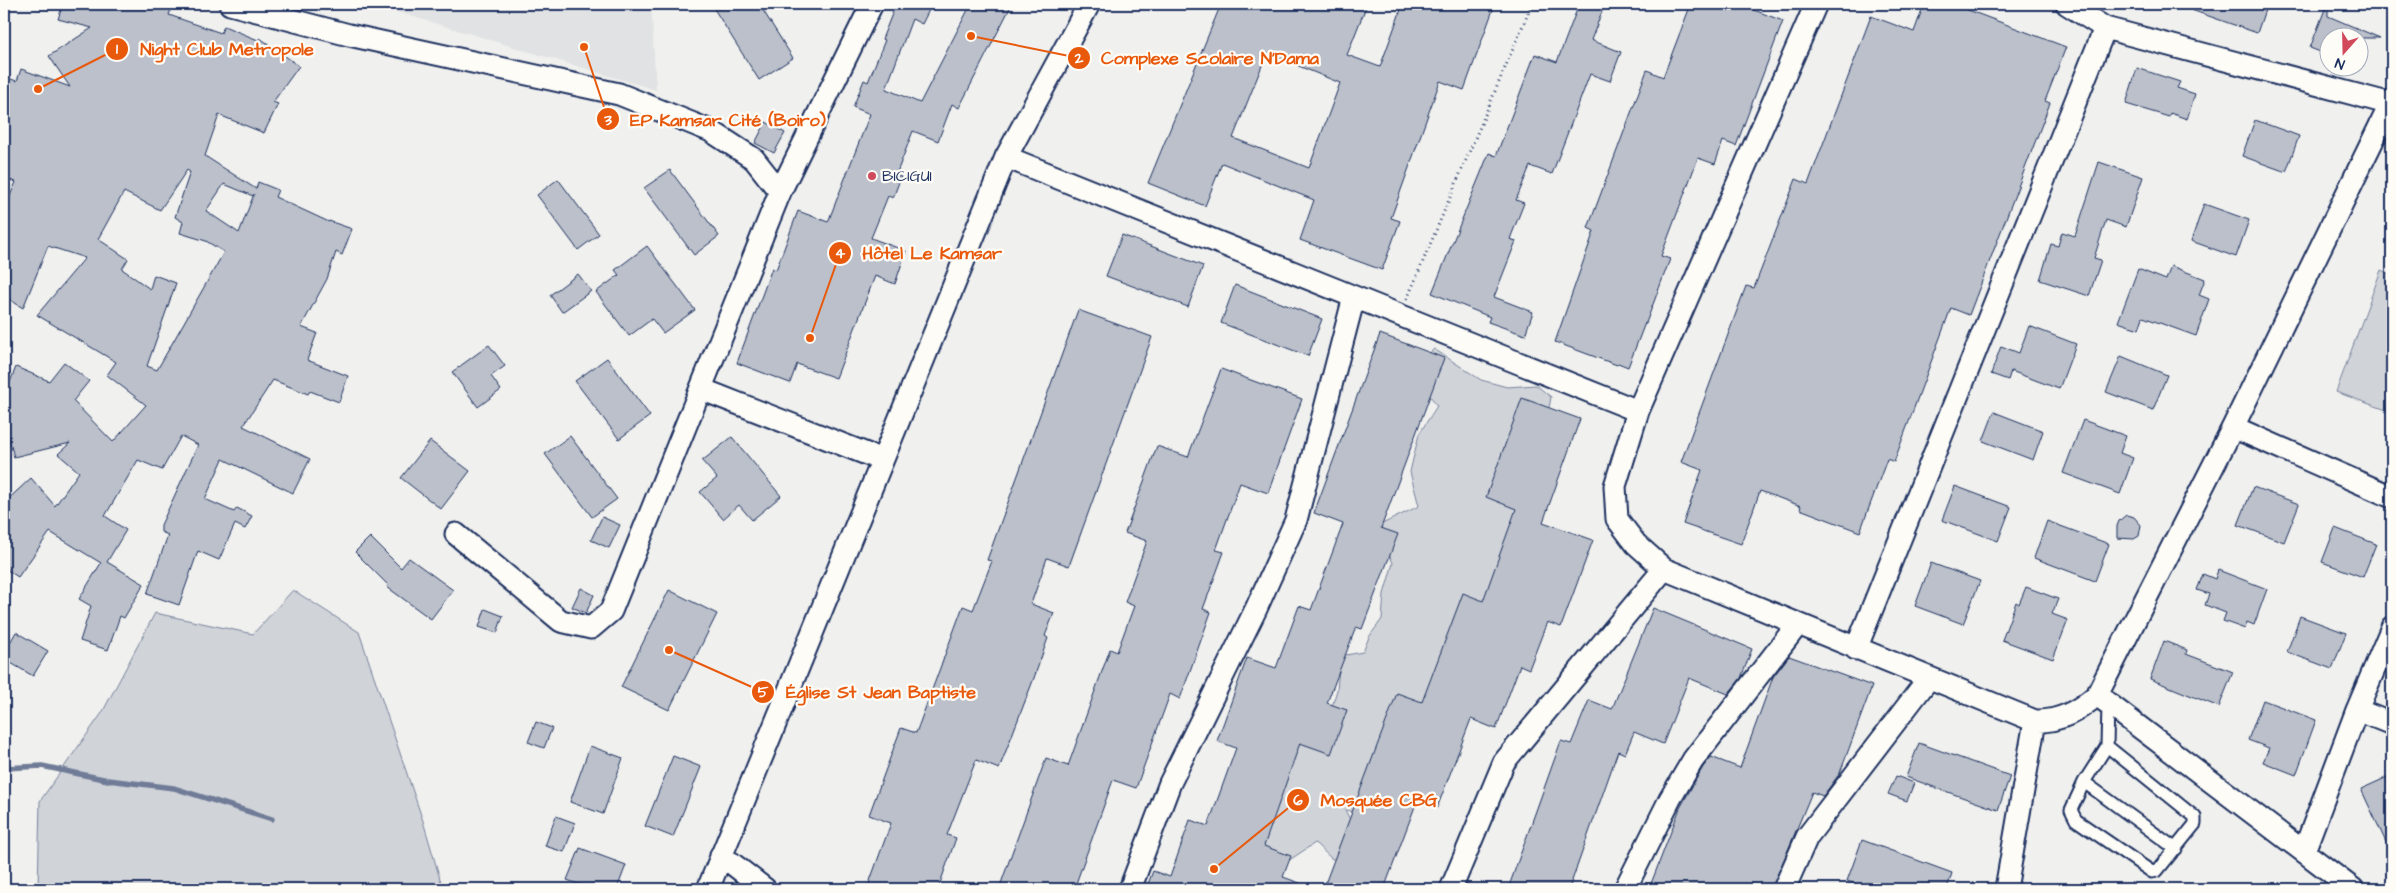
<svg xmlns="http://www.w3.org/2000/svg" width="2396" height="893" font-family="'Architects Daughter',sans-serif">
<rect width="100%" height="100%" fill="#f0f0ee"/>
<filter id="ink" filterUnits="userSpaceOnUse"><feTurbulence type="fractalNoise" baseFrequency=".02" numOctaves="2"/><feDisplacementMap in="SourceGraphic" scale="10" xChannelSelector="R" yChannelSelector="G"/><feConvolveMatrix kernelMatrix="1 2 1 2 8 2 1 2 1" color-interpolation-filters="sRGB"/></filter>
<g filter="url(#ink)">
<path fill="#e0e2e3" d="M371,4H651L656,90Z"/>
<path fill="#d0d3d8" stroke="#76819b" d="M2381,270L2392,275V412L2336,392Z
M1434,349L1481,380L1507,387L1536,385L1551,397L1538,471L1531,535L1372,816L1345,810L1358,835L1357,856L1332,859L1315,843L1276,869L1254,842L1272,826L1256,804L1285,752L1303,743L1321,742L1337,690L1340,656L1363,652L1369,637L1382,619L1384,594L1393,563L1376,527L1419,506L1410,472L1419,434L1437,406L1412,369Z
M293,590L359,632L423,821L443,889H38L40,801L102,713L155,613L253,634Z"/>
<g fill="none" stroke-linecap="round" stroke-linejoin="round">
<path stroke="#6f7b97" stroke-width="5.5" d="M4,768L42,766L108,780L174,788L272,819"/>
</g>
<path fill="#bbc0ca" stroke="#1b2f5e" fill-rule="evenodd" d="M63,4H158L171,9L169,15L221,33L224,26L258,40L260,38L299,66L273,102L278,104L264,133L219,115L205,156L256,189L258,182L278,190L275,197L329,222V221L352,229L342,255L336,252L327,279L301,327L317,333L307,360L348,376L339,402L310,391L308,394L273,380L243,426L310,459L293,493L223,459L205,499L234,512L237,508L252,516L245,529L235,524L219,560L198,551L179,605L147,594L168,535L161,532V525L198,445L181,436L162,470L138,460L105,516L126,530L107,562L144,584L124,618L120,616L108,650L80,641L91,606L79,599L101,563L50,532L18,577L4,568V503L31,478L55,506L79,472L58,454L70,443L14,457L6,428H4V397L16,367L49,381L64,362L89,381L73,401L113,442L146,405L107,375L116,362L37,315L85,258L48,246L23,308L4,296V283L8,272L4,270V210L16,182L4,178V77L17,81L21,69L70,87L49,56L92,28L58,19ZM187,170L190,172L175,217L183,222L180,233L206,241L224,252L157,370L147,366L176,283L154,275L150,289L122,269L128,259L98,239L124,192L160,210ZM224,184L253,196L254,194L239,233L206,211Z
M711,4H759L793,58L759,80Z
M884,4H932L922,24L912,19L886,89L920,103L971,4H1012L959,108L952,104L938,141L913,131L896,175L901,177L893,198L888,196L871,238L906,251L895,284L875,276L836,378L797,364L790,383L737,363L772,268L776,270L798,211L828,222L870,114L853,107L864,80L868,82L885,40L882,39L894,9Z
M1221,4H1367L1347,55L1380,67L1403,4H1495L1464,90L1440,81L1391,218L1400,221L1382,270L1300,240L1314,200L1222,163L1205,206L1148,183ZM1267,53L1340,83L1309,168L1233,138Z
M1579,4H1605L1591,40L1621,52L1610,81L1590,74L1552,174L1530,166L1516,200L1524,203L1510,239L1516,241L1494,297L1533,312L1525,335L1488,322L1490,317L1432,293L1489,153L1496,156L1535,54L1557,62Z
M1691,4H1738L1783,21L1736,146L1723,141L1715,164L1698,158L1661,256L1670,259L1646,323H1645L1628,367L1618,363L1617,365L1555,342L1594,231L1588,228L1647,70L1663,77Z
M1924,4H1952L2066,47L2045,101L2050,103L1969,315L1951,308L1894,462L1887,459L1860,532L1800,509L1801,506L1760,491L1741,544L1683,524L1702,470L1681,462L1746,286L1754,288L1796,179L1808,184L1871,16L1914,32Z
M2180,4H2267L2257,33L2180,6Z
M2327,4H2328V16L2380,38H2328V55L2310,48Z
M2137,68L2180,82L2177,88L2195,94L2187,119L2170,113L2169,117L2126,104Z
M2255,120L2299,136L2286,172L2242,156Z
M766,122L785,133L774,153L755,143Z
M2099,162L2143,177L2126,227L2106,220L2094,258L2101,260L2089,296L2040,280L2051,244L2058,246L2062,232L2075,236Z
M670,170L719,236L694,255L644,188Z
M558,179L599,234L578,250L537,195Z
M2204,204L2249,220L2236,257L2191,241Z
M1122,235L1203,266L1188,307L1106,276Z
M647,246L695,310L663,333L652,319L629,336L596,292L619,275L615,270Z
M2171,266L2205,279L2199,295L2209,299L2196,336L2143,317L2139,329L2118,322L2138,269L2166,280Z
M578,274L591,291L562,312L550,295Z
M1235,285L1322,319L1308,356L1221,323Z
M1078,310L1152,337L1069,566L1047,558L1031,604L1054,613L1045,636L1048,638L1034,678L999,769L976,760L947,835L956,838L938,889H867L891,823L869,815L901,728L916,733L963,606L973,610L992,561L987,560Z
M2029,326L2076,344L2059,389L2011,371L2008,380L1991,374L2001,346L2019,353Z
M1380,334L1444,358L1381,528L1398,534L1362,629L1356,627L1327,703L1347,710L1331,754L1300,743L1264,846L1291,856L1283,877L1311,887V889H1146L1153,871L1170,877L1190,820L1208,826L1236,748L1217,741L1247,658L1276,668L1299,606L1311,610L1343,524L1314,513Z
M489,345L505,366L491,376L501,390L478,407L452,372Z
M2121,356L2167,375L2153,410L2106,392Z
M607,358L650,416L619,439L575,381Z
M1221,369L1302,399L1268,493L1240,483L1216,550L1224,552L1203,609L1211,612L1180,699L1170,694L1136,788L1113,780L1074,889H999L1046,758L1068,766L1110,649L1117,652L1134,606L1125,602L1147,541L1125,533L1157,446L1188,457Z
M1522,398L1580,419L1543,522L1593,540L1561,627L1547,622L1529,669L1520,665L1496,729L1471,719L1437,808L1417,801L1384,889H1323L1397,693L1422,702L1463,593L1483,601L1516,509L1486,497Z
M1994,412L2043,431L2033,460L1983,441Z
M2083,420L2126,436L2120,453L2133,458L2120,494L2063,473Z
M570,436L617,499L592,517L545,454Z
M732,437L781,496L752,520L739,505L723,519L700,492L717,478L702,461Z
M430,441L470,471L441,509L401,478Z
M1955,486L2011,507L1998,541L1942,520Z
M2253,487L2299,504L2284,542L2238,525Z
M2126,515L2134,517L2141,525L2139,536L2134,539L2117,538V526L2119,521Z
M602,517L620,525L609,548L591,540Z
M2047,521L2109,544L2095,581L2034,558Z
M2335,528L2376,544L2363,577L2322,562Z
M370,537L401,568L409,558L453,590L431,619L387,587L388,585L355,552Z
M1931,563L1980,581L1963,624L1915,606Z
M2218,570L2267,589L2254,625L2247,622L2245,629L2223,621L2226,613L2205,605L2209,594L2197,590L2203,574L2215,579Z
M2026,587L2058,599L2052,614L2068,620L2053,659L2002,640L2016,602L2019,604Z
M581,588L594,595L586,613L572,607Z
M669,590L717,614L669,710L621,687Z
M1653,608L1752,649L1741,678L1728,694L1689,678L1663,744L1634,732L1625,754L1618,751L1569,889H1508L1561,741L1571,744L1589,700L1612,709Z
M485,609L503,616L497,633L479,627Z
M2300,616L2346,633L2332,669L2287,652Z
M16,632L48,651L33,676L4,659V653Z
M2164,641L2187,650L2186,654L2233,672L2219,707L2150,679Z
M1789,656L1872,686L1840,773L1823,796L1812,792L1772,889H1649L1680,808L1703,767L1711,757L1740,768L1773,677Z
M2263,700L2316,720L2296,775L2263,762L2269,748L2248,740Z
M536,722L552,728L544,748L528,742Z
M1919,743L2010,776L1998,810L1906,777Z
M590,746L623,758L603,814L570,802Z
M673,756L701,767L673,837L645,826Z
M2392,775V855L2361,789Z
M1896,776L1914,783L1907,801L1888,794Z
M556,816L575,823L564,852L545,846Z
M1862,840L1952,873L1947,889H1871L1847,881Z
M580,848L626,865L617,889H592L567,880Z"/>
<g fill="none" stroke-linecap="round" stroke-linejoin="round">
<g stroke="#1b2f5e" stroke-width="15">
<path id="service" d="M2107,746L2195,817V824L2157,871L2152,872L2076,820L2071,810L2084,782L2107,746L2108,703
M2084,782L2176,849"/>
</g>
<g stroke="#1b2f5e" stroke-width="25">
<path id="minor" d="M230,4L349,35L619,94L711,131L754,159L780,192
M1816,4L1638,411L1615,486L1617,519L1636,544L1664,569L2035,721C2060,722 2078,711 2097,695L2233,427L2392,101
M2067,4L2105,28L2391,104
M1006,157L1638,411
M701,389L882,460
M2233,427L2392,497
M456,534L561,621L591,628L611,611L780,192L872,4
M1856,649L2105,28
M2097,695L2353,889
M2357,710L2392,724
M2304,851L2357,710L2392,627
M721,855L765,889
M708,889L1006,157L1089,4
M1130,889L1170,783L1256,609L1296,520L1354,297
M1451,889L1504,762L1664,569
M1625,889L1670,799L1693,760L1798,624
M1784,889L1807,837L1929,678
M2006,889L2035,721"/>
</g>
<path stroke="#1b2f5e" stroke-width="3" stroke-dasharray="1 4" stroke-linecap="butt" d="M1407,299L1532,4"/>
<use href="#service" stroke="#fdfcf7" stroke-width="11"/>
<use href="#minor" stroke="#fdfcf7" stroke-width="21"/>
</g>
</g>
<circle fill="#d1495b" stroke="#fdfcf7" stroke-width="2" cx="872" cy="176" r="5"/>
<g text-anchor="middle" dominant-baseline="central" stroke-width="4.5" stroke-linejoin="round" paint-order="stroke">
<g font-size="16" fill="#1b2f5e" stroke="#fdfcf7" text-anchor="start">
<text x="882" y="176">BICIGUI</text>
</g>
</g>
<path fill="none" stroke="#e8590c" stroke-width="2" d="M38 89L117 49M971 36L1079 58M584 47L608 119M810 338L840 253M669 650L763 692M1214 869L1298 800"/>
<g fill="#e8590c" stroke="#fdfcf7" stroke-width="2">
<circle cx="38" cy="89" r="5"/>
<circle cx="971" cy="36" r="5"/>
<circle cx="584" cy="47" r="5"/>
<circle cx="810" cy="338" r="5"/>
<circle cx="669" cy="650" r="5"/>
<circle cx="1214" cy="869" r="5"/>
<circle cx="117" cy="49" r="12"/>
<circle cx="1079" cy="58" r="12"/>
<circle cx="608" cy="119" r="12"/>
<circle cx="840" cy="253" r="12"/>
<circle cx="763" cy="692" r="12"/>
<circle cx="1298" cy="800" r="12"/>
</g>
<g font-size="15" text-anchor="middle" font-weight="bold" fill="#fff">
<text x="117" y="54">1</text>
<text x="1079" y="63">2</text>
<text x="608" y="125">3</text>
<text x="840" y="258">4</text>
<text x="763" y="697">5</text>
<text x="1298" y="805">6</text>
</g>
<g font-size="18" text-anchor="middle" font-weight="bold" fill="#e8590c" stroke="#fdfcf7" stroke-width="4.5" stroke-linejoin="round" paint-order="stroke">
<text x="227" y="55">Night Club Metropole</text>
<text x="1210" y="64">Complexe Scolaire N'Dama</text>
<text x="728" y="126">EP Kamsar Cité (Boiro)</text>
<text x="932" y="259">Hôtel Le Kamsar</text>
<text x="881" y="698">Église St Jean Baptiste</text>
<text x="1379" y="806">Mosquée CBG</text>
</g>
<rect width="2396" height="893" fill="none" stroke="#fdfcf7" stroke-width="20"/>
<rect x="10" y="10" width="2376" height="873" fill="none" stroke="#1b2f5e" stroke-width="2" filter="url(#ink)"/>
<g transform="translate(2344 52) rotate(200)"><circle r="24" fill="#fdfcf7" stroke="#a3aaba"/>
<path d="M0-4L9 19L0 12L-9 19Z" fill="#d1495b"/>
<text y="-8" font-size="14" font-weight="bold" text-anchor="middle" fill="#1b2f5e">N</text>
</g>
</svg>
